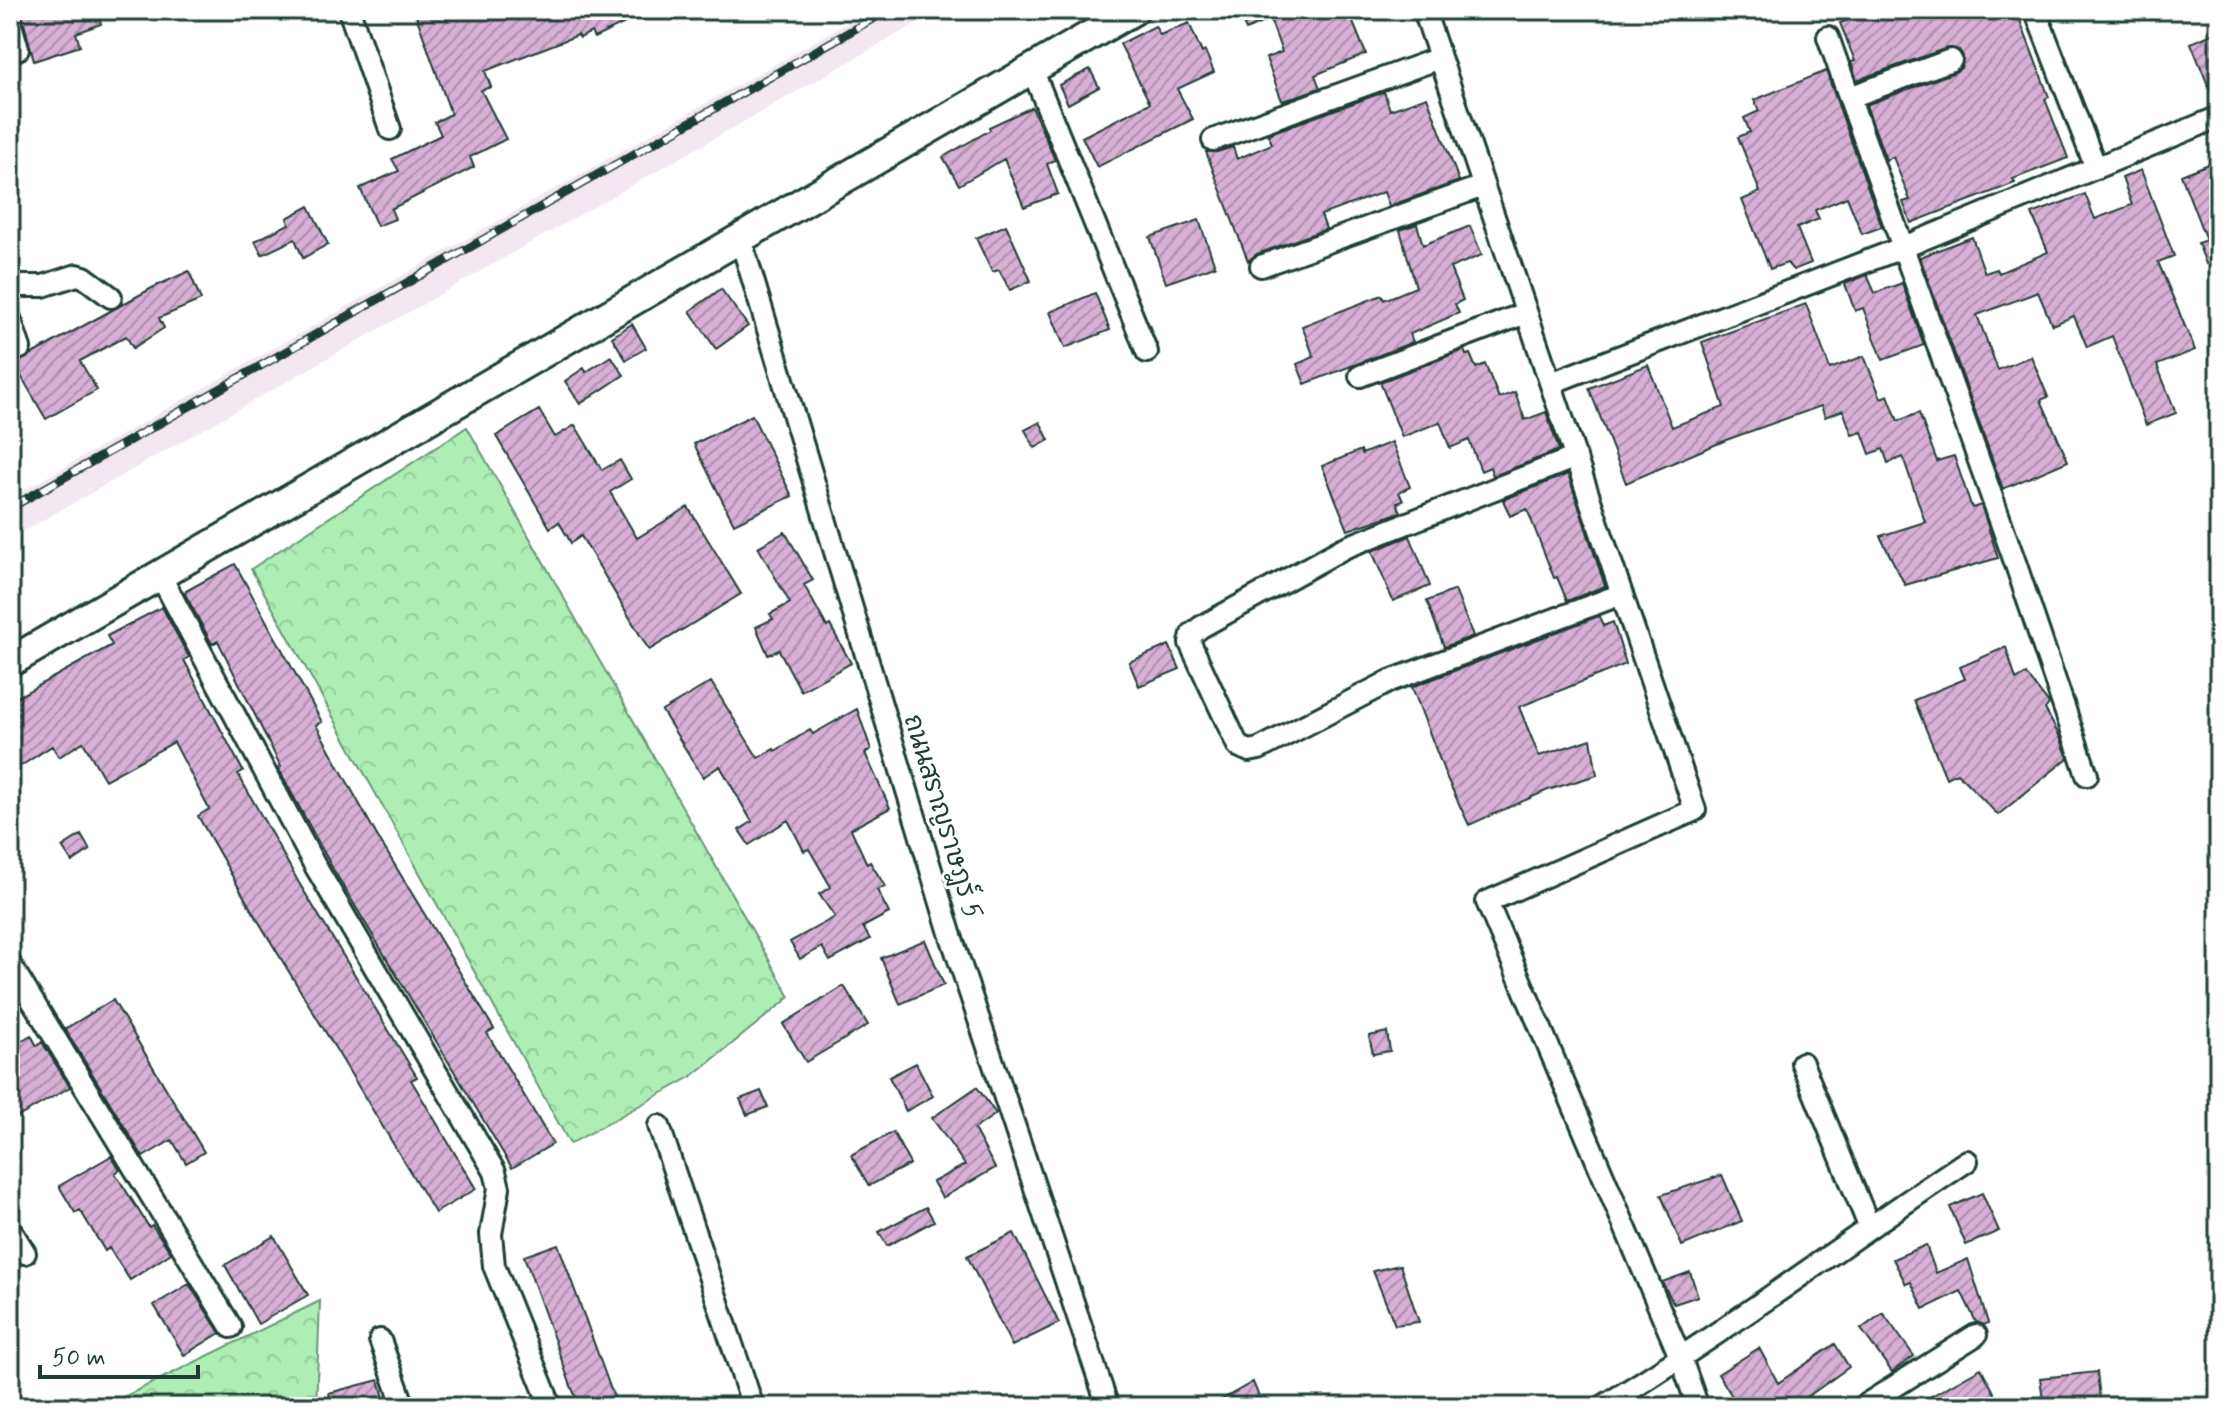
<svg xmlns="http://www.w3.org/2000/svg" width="2229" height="1417" font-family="Mynerve,'Playpen Sans Thai',sans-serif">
<defs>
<pattern id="forest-crowns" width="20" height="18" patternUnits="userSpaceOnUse" patternTransform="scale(2)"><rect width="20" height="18" fill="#aeeeb5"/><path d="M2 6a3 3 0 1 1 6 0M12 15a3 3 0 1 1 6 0" fill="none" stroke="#95cd9c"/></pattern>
<pattern id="building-hatch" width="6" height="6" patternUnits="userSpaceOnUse" patternTransform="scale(2)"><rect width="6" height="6" fill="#d8afd5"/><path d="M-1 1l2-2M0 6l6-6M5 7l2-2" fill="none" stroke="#af90ae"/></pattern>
</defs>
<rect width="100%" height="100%" fill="#fff"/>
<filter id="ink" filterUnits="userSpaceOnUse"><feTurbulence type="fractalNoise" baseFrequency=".0125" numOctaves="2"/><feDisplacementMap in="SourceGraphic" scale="16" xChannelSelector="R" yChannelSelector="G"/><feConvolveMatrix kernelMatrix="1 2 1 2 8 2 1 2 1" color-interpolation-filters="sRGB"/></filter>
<g filter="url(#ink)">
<path fill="#f3e7f2" d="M870,10H940L10,539V498Z"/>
<path fill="url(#forest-crowns)" stroke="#669674" stroke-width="2" d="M467,427L790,997L691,1077L570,1144L251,569Z
M320,1301L316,1407H103Z"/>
<path fill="url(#building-hatch)" stroke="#1f3d34" stroke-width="2" d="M25,10H96L101,24L76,33L80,46L34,61L22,16L26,14Z
M414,10H652L594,38L591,32L580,38L578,35L485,71L491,87L481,90L506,139L470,157L474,167L391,209L395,219L377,226L360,188L399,171L392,159L441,135L435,122L451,114Z
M1237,10H1348L1366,54L1315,75L1320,88L1282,101L1266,58L1282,52L1270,19L1246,30Z
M1875,10H2016L2049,97L2045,99L2068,158L2013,179L2015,183L1911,223L1903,202L1910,200L1893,157L1886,160L1866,105L1955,72L1961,68L1963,56L1959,50L1947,48L1857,80L1851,62L1855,61L1840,23Z
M1189,23L1202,53L1205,51L1214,72L1177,89L1193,119L1097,167L1082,137L1150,103L1120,44L1155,26L1160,35Z
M2219,31V104L2216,105L2191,43Z
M1090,69L1099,87L1068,104L1059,85Z
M1826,71L1882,227L1862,234L1847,197L1815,210L1819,219L1797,228L1811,263L1793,270L1787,263L1770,269L1742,200L1760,192L1738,137L1750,132L1744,118L1759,111L1754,100Z
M1384,92L1390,110L1427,97L1459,181L1389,206L1384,192L1321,215L1326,229L1257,254L1248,261L1206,152H1217L1233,147L1237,159L1272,144L1268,134Z
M1032,107L1055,160L1047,164L1058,194L1024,207L1004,159L959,185L943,157L990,130L989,127Z
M2211,163L2219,184L2218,269L2215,260L2206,264L2198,243L2206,240L2181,175Z
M2141,170L2174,256L2158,262L2195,350L2157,365L2176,413L2146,425L2112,336L2087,347L2074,316L2052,325L2038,292L1977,315L1998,370L2031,356L2048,397L2041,400L2068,461L2003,489L1920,257L1972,237L1985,273L1997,269L1999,273L2048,252L2032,214L2085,194L2095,219L2132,205L2122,178Z
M309,206L328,244L303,258L295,239L262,255L255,241L289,224L287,218Z
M1199,220L1215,266L1166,283L1150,237Z
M1417,224L1423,245L1470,226L1482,255L1450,268L1463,300L1455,304L1459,313L1410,334L1413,342L1305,384L1297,364L1314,357L1302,326L1382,295L1384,300L1416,287L1400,230Z
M1006,225L1031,281L1010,290L999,270L992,272L976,238Z
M189,271L201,300L159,318L164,328L133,348L126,336L80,361L97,390L46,419L14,364L154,287Z
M1867,275L1875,293L1902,283L1924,345L1883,360L1863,308L1855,311L1845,284Z
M721,289L748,326L716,349L690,311Z
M1095,293L1110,330L1065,348L1050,312Z
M1806,304L1830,369L1864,356L1881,398L1888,395L1898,421L1919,413L1937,461L1954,456L1972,508L1981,505L1998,558L1905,585L1880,536L1925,522L1903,457L1888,463L1883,449L1870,454L1862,432L1852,435L1843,410L1825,417L1821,406L1726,440L1626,483L1589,388L1648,365L1672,427L1724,407L1702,342Z
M632,324L646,348L626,360L612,337Z
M1464,350L1466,355L1470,354L1476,368L1485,364L1499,398L1515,392L1525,420L1546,412L1559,450L1493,476L1490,467L1481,471L1469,440L1450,448L1440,422L1402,437L1380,382Z
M611,356L624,375L580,404L565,381L584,368L586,372Z
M539,410L555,437L575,425L602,470L620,460L631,479L610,492L637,538L688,507L741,594L649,650L581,536L571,543L559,522L550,528L496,436Z
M752,415L792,496L734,524L694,444Z
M1040,422L1049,440L1035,448L1025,430Z
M1392,442L1410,487L1399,492L1403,501L1397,503L1401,512L1348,530L1322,466L1361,450L1362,454Z
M1568,474L1605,586L1567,601L1557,577L1554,578L1527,509L1510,516L1503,500Z
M785,532L813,580L804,585L827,627L830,625L851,663L801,691L779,650L768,655L756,627L773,619L770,614L790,603L758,547Z
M1410,536L1430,586L1393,601L1372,551Z
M235,564L322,722L316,725L376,834L494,1029L487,1033L553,1144L512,1168L333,869L278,768L281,767L218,641L212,644L185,594L186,591Z
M1455,590L1473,636L1444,647L1427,601Z
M162,607L189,657L184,660L243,771L238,774L299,883L417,1077L411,1080L476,1189L435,1213L251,909L198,816L209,809L174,742L105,780L83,742L59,757L52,746L16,769L10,761V701L112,645L107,636Z
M1599,616L1603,626L1613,622L1626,664L1519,707L1539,756L1591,739L1597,775L1548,790L1469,825L1446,776L1412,687Z
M1169,645L1180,669L1139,686L1129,662Z
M2006,647L2016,680L2026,674L2049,704L2045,709L2060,737L2068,758L1998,815L1957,773L1946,778L1914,700L1965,679L1960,667Z
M711,682L758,758L774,749L775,751L810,730L813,734L857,709L871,749L865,753L890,808L851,829L867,864L870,862L885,886L877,890L889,913L863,927L870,939L830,961L822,947L800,959L790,942L835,917L819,894L831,887L809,849L804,851L788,820L749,845L739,830L752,822L720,766L703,777L662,711Z
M81,835L90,850L72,862L62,847Z
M925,940L944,985L900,1004L881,958Z
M844,986L868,1025L806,1062L783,1024Z
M113,1000L204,1152L186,1163L172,1140L143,1157L65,1029Z
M1387,1032L1390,1051L1373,1054L1369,1036Z
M31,1035L37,1046L42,1042L70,1087L18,1117L10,1103V1047Z
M916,1063L933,1096L906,1111L889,1077Z
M977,1087L996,1114L974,1129L995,1168L942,1198L933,1182L965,1165L932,1118Z
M761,1091L768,1107L747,1115L740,1099Z
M893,1132L910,1164L869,1186L851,1155Z
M111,1156L120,1170L115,1173L149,1227L152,1225L171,1253L130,1280L109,1248L105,1251L80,1210L75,1213L59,1186Z
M1722,1175L1742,1221L1682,1246L1661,1195Z
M1982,1193L1999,1231L1966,1245L1950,1207Z
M926,1207L934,1221L887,1246L879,1232Z
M1014,1233L1059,1323L1012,1346L967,1256Z
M274,1236L308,1295L258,1324L225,1265Z
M558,1244L610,1387L618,1407H580L571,1386L524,1256Z
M1926,1245L1936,1273L1968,1259L1988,1323L1984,1325L1976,1322L1961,1291L1924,1309L1911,1282L1906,1284L1893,1259Z
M1400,1265L1419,1322L1395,1325L1373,1271Z
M1690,1272L1698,1296L1674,1304L1662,1282Z
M189,1284L220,1333L184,1355L154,1305Z
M1883,1313L1914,1356L1892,1372L1861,1329Z
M1835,1344L1849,1367L1803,1400L1806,1407H1739L1718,1374L1759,1348L1778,1383Z
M1981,1368L2002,1407H1912Z
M2097,1372L2101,1407H2044L2040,1378Z
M379,1380L385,1401L362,1407H333L329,1393Z
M1253,1382L1263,1407H1209Z"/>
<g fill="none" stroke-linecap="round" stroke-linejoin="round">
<g stroke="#1f3d34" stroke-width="26">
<path id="street" d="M349,10L390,129
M1424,10L1695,810L1487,902L1681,1359L1698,1407
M2035,10L2096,168
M10,21L18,49
M1828,37L2015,562L2087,775
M1032,69L1147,352
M1850,97L1951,60
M1213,140L1440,58
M740,237L950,933L1108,1407
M1261,266L1483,186
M10,286H43L77,275L84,277L111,297
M10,318L20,348
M1360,376L1526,313
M1551,383L1904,247L2219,117
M1576,457L1344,548L1201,627L1192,634L1190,643L1238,746L1249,751L1259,749L1390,681L1622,594
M159,573L314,864L495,1172L499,1188L491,1234L494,1266L551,1407
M10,964L231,1327
M1802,1063L1869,1226
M659,1126L753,1407
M10,1229L25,1253
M380,1340L404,1407
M1602,1407C1728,1331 1845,1242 1967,1161
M1862,1407L1976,1335"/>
</g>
<g stroke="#1f3d34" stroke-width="34">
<path id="secondary" d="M10,662L1134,10"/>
</g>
<use href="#street" stroke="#fff" stroke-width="20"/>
<use href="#secondary" stroke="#fff" stroke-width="28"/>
<g stroke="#1f3d34" stroke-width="9">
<path id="rail" d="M10,508L888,10"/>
</g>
<use href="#rail" stroke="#fff" stroke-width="6" stroke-dasharray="18" stroke-linecap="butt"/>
</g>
</g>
<g text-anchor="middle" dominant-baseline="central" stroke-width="6" stroke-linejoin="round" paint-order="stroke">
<g font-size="26" fill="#1f3d34" stroke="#fff">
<text transform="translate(942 817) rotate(73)">ถนนสราญราษฎร์ 5</text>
</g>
</g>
<rect width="2229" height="1417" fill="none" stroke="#fff" stroke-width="40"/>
<rect x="20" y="20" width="2189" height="1377" fill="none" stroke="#1f3d34" stroke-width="3" filter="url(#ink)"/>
<path d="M40 1365v12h158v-12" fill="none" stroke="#1f3d34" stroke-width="4"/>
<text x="52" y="1365" font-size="24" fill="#1f3d34" stroke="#ffffff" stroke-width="6" paint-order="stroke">50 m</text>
</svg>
